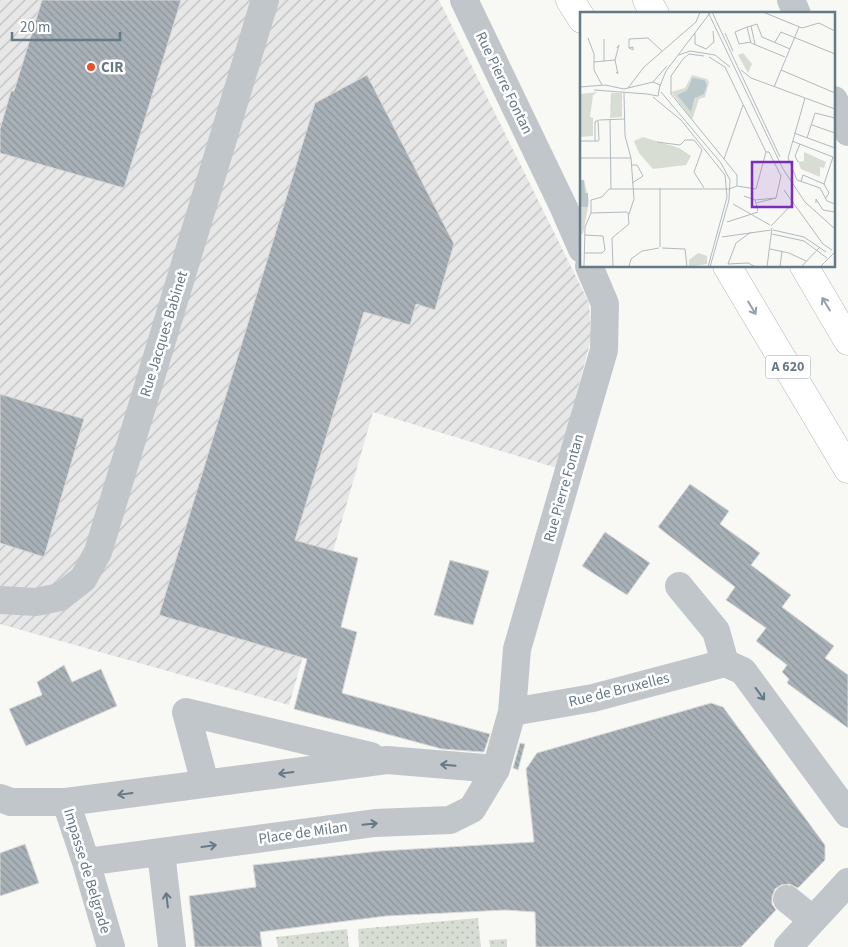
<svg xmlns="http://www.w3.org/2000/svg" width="848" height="947" font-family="'Source Sans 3',sans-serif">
<defs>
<pattern id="industrial-furrows" width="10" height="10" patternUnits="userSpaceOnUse" patternTransform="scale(1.25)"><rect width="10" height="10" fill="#e6e7e6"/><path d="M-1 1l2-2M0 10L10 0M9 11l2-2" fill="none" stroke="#bec0c0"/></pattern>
<pattern id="grass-dots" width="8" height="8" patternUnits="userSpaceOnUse" patternTransform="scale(1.25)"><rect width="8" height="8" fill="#d8ddd4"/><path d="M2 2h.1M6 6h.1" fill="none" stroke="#b3b8b2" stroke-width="1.8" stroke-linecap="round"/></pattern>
<pattern id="building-back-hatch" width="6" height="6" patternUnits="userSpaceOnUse" patternTransform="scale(1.25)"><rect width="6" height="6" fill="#a8b1b7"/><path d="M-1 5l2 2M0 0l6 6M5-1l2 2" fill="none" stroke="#8d959a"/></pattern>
</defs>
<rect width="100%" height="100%" fill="#f8f8f5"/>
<path fill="url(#industrial-furrows)" d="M0,0H439L589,303L591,339L557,468L373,412L289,705L0,624Z"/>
<path fill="url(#grass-dots)" d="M478,918L481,947H359L358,929Z
M347,929L349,947H278L276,937Z
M507,939V947H490L489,940Z"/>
<path fill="url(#building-back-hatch)" stroke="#dadad8" d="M42,0H181L124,188L0,153V129L11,91H14Z
M367,75L454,244L435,310L416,304L410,325L364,312L295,540L358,558L341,627L357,632L342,693L490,734L484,752L442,749L294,709L307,659L159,615L315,103Z
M0,394L84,419L44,557L0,543Z
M690,484L729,511L720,524L760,553L751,565L791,595L782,607L834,646L825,658L848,675V728L787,683L789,679L782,672L787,665L756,641L766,628L726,600L735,587L658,527Z
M605,532L650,563L627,595L582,566Z
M450,560L489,571L473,625L434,615Z
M64,665L72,682L101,669L117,706L26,746L9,709L42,695L37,682Z
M711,703L723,707L825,845V860L798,888L789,884L781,885L775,889L772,897V904L776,910L741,947H536L535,912L505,910L386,916L260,932L262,947H195L189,896L256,887L253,865L380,851L534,842L526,769L537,753Z
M520,743L525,744L518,770L513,768Z
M25,844L39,883L0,896V853Z"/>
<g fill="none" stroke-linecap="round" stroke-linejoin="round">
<g stroke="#b4b9bc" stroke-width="29">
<path id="highway" d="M570,0L582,19
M647,0L655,14
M727,266L848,469
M804,266L848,341"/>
</g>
<path stroke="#c1c6ca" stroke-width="28" d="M464,0L564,208L582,249
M791,0L797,14
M834,100L848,132
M679,586L716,631L725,663
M0,600L36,602L60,597L83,579L98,552L265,0
M512,712L593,698L725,663L743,671L848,814
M205,783L186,712L371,756
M0,798L11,802H66L86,862L111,947
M66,802L387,760L496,769
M161,852L172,947
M86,862L375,823L450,820L472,809L496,769L512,712L517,649L604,350L605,304L589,266
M787,899L813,920
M788,947L848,882"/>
<use href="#highway" stroke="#fff" stroke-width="28"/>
</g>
<defs><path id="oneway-shaft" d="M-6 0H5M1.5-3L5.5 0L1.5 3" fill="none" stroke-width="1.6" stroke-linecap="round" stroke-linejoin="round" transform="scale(1.25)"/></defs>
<g stroke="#94a1ab">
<use href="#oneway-shaft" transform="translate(826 304) rotate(-121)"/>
<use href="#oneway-shaft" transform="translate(752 308) rotate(59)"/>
</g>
<g stroke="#667987">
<use href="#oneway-shaft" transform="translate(760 694) rotate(54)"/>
<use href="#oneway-shaft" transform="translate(448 765) rotate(-175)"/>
<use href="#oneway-shaft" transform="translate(286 773) rotate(173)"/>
<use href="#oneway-shaft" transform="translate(125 794) rotate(172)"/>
<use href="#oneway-shaft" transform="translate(370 824) rotate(-6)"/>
<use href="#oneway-shaft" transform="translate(209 846) rotate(-8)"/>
<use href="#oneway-shaft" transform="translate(167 900) rotate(-97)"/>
</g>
<circle fill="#e75227" stroke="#fff" stroke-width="2" cx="91" cy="67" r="5"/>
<g text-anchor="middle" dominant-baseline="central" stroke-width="5" stroke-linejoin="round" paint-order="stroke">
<rect fill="#fff" stroke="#94a1ab" stroke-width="1" x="765.5" y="355.5" width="45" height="23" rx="4"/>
<g font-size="14" font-weight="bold" fill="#667987">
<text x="788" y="367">A 620</text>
</g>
<g font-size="15" font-weight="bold" fill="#667987" stroke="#fff" text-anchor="start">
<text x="101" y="67">CIR</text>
</g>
<g font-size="15" fill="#667987" stroke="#fff">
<text transform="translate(504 83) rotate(64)">Rue Pierre Fontan</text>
<text transform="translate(164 334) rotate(-73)">Rue Jacques Babinet</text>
<text transform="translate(564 488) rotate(-74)">Rue Pierre Fontan</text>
<text transform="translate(619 690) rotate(-14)">Rue de Bruxelles</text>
<text transform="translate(303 833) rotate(-8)">Place de Milan</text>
<text transform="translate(87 871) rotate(73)">Impasse de Belgrade</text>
</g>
</g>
<g transform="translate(580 12)">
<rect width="255" height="255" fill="#f8f8f5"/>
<path d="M112,63L127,67L129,70L125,85L119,87L112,108L91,80L105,76ZM111,67L126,68L127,73L124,82L116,85L111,99L97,83L107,78ZM31,81H42V105L30,106ZM63,125L99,136L111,144L106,153L73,157L59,141L54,129Z" fill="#d8ddd4" fill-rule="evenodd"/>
<path d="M163,41L172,52L168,61L158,43ZM18,80L13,83L10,105L13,106V124L0,125V82ZM224,140L246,150L244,156L240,155V165L221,157L218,150L224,149ZM0,168H4L9,189L3,222H0ZM118,241L127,244V252L109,255V248Z" fill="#d8ddd4"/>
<path d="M112,66L125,68L127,73L124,82L115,86L111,100L97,83L107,78ZM0,168H4L5,181H8V195H0Z" fill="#b9c6ca"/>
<path fill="none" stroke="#b1babf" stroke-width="1" d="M128,0L203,157L225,190L255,217M132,0L200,145M183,0L222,16M171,14L167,15L171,31L205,45M171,14L177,12L182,25L210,37M171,14L175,32M167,15L155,20L159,32L171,30M222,16L239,11L255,19M115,21V32L126,37L134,30L133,19M145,21L153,39M8,26L14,42V58L22,73M24,27V49M195,30L201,20L255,42M49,36L53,38V35L49,36V27L68,26L82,39M99,43L110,39L135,43L150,55M124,44L109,42L103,47L91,64V82L157,163V174M35,48L38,62L36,60M14,50L35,48L39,33L37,36M161,58L171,66L255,97M201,58L255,81M73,70L87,54M80,74L86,59L130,1M0,75L25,73L44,77L73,70L80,73L78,84L67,82M194,75L219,15M48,76L64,55L116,10L120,0M14,78L67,82M81,80L141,151L150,168L149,188L130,255M44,81L45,124L51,146M73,85L101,108L145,163L147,185L128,255M225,86L208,146L217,168L240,176L247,189L255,192M30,107L31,177M19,108L45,107M232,113L255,121M214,121L255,136M227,126L235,101L255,106M0,129H18L19,128L18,108L15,110V129M212,129L253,145L244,172M77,130L100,133L105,128H114L122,138L114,160L124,176M186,140H189L201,164L196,186M0,146H51L54,187L49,202M144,147L163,93M218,150L215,144L220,132M51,153H57L63,164L52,171M221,169L223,163L244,172L249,181L245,187M80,176V235M204,178L243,232L252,238M164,184L175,188L178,199M175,188L196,186M176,191L196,186M236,191V187L243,198L255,200M153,192L190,213M11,201L47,200M147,210L178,200M191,214L214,190M193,218L224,225L246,240M171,220L156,231L148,252L168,251L176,255M192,222L224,229L247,246M5,223L23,224L25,238L22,241H5M142,225L191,218M82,236L105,237L107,255M190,237L209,241L226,249M4,255L5,215L11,201V188L22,185L29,177H149L157,174L176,177L186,140L145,55L129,45M33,255L32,226L49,212L48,200M49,255L51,247L62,239L79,236M187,255L192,216M200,255L202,239M221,255L239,236M240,255L255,240"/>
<path fill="#7b2cbf" fill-opacity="0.15" stroke="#7b2cbf" stroke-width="2.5" d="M172,150H212V195H172Z"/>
<rect width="255" height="255" fill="none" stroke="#667987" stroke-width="2.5"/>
</g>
<path d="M12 32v8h108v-8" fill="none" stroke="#667987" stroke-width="2.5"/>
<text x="20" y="32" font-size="15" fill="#667987" stroke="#ffffff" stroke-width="4" paint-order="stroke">20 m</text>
</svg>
